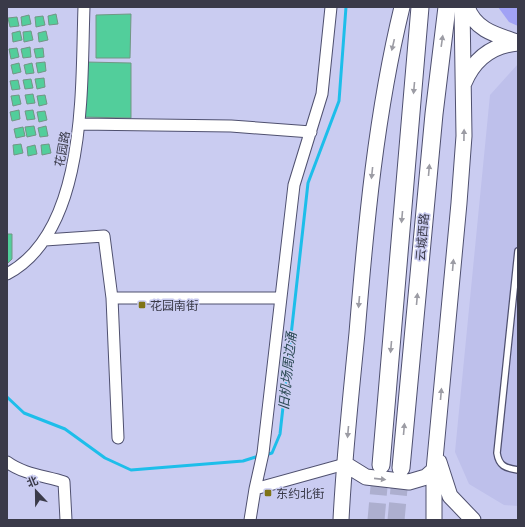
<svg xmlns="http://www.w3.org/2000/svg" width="525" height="527" font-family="Ubuntu,'Noto Sans SC',sans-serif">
<rect width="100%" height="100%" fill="#caccf1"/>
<path fill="#bec0eb" d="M518,64V506L504,505L469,484L455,452L490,95Z"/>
<path fill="#a1a2f5" d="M498,7H518V26L509,22Z"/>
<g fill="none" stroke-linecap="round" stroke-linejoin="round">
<path stroke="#1dbeea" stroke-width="3" d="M7,397L24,413L65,429L105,458L131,470L243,461L259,456
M265,455L272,453L280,434L308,183L339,101L346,7"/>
</g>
<path fill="#52ce9b" stroke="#719784" d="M56,14L58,24L49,25L48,16Z
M131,14L130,58H96V15Z
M29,15L31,24L22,26L21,17Z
M43,16L45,25L36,27L35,17Z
M17,17L19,26L10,27L8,18Z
M20,31L22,40L13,42L12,33Z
M31,31L33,40L24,42L23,32Z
M46,31L48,40L39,42L38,33Z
M30,47L31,57L23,58L21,49Z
M17,48L19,57L11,59L9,49Z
M43,48L44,57L36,58L34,49Z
M45,62L46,71L38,73L36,63Z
M86,62L131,63V118L83,117Z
M19,63L21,72L13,74L11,65Z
M32,63L34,73L26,74L24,65Z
M44,78L45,87L37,89L35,79Z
M31,79L33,88L25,89L23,80Z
M18,80L20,89L12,90L10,81Z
M33,94L35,103L27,104L25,95Z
M19,95L21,104L13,106L11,96Z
M45,95L47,104L39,106L37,96Z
M19,110L20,119L12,121L10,112Z
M33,110L35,119L27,120L25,111Z
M45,111L47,120L39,122L37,112Z
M34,126L36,135L27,137L25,127Z
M46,126L48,136L40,137L38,128Z
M23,127L25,136L16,138L14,129Z
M21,144L23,153L14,155L13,145Z
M49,144L51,153L42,155L41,145Z
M35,145L37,154L28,156L27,147Z
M7,234H12V259L7,264Z"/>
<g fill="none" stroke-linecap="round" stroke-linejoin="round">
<path stroke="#adafcf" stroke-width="17" stroke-dasharray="17 8" stroke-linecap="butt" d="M376,520L381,465
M396,520L401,468"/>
<g stroke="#4f506f" stroke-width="8">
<path id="lane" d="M518,251L497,453C499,466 505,468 518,470"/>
</g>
<g stroke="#4f506f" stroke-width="13">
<path id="street" d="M331,7L322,94L294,185L263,453L255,489L345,464
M79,124L231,126L311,132
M45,240L104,236L112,298L118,438
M7,274C88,231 81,86 84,7
M112,298H281
M7,462C23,474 45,476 64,482L66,520
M250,520L255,489"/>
</g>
<g stroke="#4f506f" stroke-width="17">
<path id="secondary" d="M467,7C475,30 496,35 517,42
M464,83C474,59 492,45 518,43
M439,462L450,496L473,520
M345,464L366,477L409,482L426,477L434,470
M341,520C344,458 351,395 357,333C366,223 376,114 402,7
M434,520V470L459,203L464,136L462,7"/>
</g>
<g stroke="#4f506f" stroke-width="19">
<path id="primary" d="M381,465L420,7
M401,468L434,114L447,7"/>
</g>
<use href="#lane" stroke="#fff" stroke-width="5.5"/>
<use href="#street" stroke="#fff" stroke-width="11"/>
<use href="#secondary" stroke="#fff" stroke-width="15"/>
<use href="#primary" stroke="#fff" stroke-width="17"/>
</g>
<defs><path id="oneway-solid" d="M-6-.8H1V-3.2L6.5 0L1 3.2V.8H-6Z"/></defs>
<g fill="#9c9ca4">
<use href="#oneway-solid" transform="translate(442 41) rotate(-82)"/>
<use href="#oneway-solid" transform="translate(393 45) rotate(103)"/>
<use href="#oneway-solid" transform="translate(414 88) rotate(95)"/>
<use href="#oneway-solid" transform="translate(464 135) rotate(-89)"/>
<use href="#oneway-solid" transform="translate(429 170) rotate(-85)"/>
<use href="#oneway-solid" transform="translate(372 173) rotate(96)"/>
<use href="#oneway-solid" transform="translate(402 217) rotate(95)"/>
<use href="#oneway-solid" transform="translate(453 265) rotate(-85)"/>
<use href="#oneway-solid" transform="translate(417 299) rotate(-85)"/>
<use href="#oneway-solid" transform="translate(359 302) rotate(95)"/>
<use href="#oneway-solid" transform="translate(391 347) rotate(95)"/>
<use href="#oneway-solid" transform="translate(441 394) rotate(-85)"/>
<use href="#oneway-solid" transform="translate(404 429) rotate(-85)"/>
<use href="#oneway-solid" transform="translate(348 432) rotate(95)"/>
<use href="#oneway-solid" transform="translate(380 479) rotate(6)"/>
</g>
<g fill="#7f7417" stroke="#caccf1" stroke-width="1.5">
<rect x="138" y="301" width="8" height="8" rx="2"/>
<rect x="264" y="489" width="8" height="8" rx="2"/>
</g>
<g text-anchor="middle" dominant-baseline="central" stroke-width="3" stroke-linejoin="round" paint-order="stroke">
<g font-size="12" fill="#3a3a49" stroke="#caccf1">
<text transform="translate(62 149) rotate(-80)">花园路</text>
<text transform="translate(422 237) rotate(-85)">云城西路</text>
</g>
<g font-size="12" fill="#3a3a49" stroke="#caccf1" text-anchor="start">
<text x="150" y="305">花园南街</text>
<text x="276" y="493">东约北街</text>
</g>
<g font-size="13" font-style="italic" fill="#2b4953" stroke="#caccf1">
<text transform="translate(287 371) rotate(-84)">旧机场周边涌</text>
</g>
</g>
<rect width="525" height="527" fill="none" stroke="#3a3a49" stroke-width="16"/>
<g transform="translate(36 491) rotate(338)" stroke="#caccf1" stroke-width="3" paint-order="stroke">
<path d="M0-3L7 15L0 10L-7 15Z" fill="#3a3a49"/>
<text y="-6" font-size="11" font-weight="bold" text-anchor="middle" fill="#3a3a49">北</text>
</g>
</svg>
